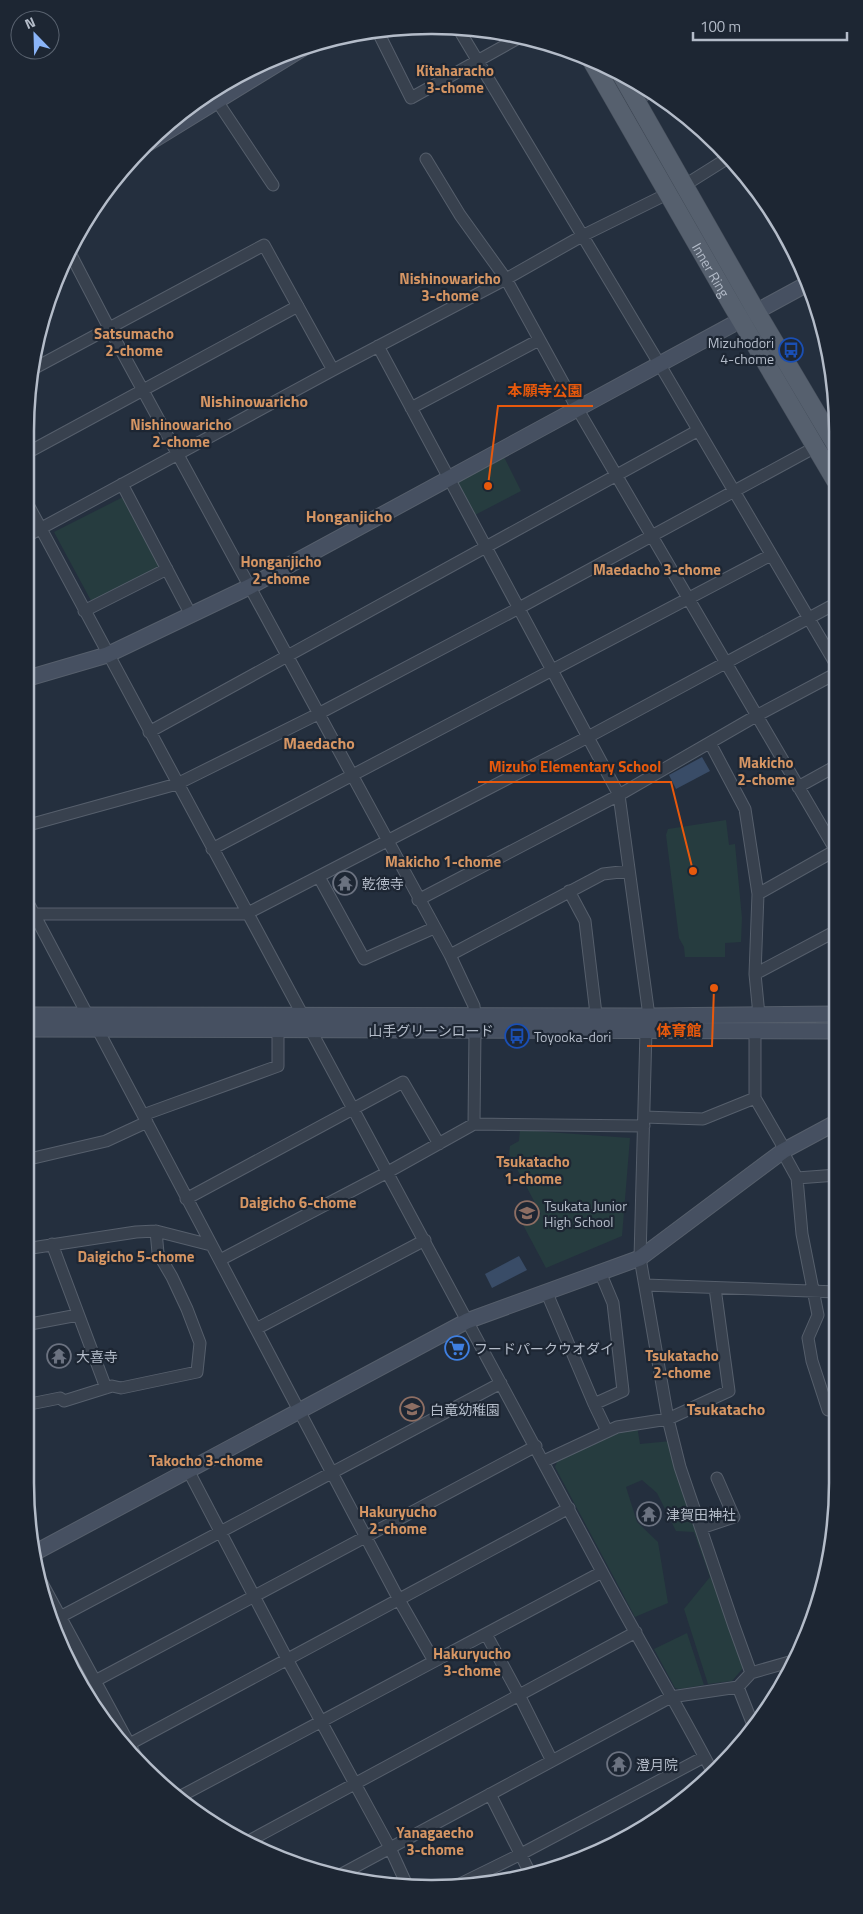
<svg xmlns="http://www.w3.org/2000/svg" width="863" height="1914" font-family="'Titillium Web','Noto Sans JP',sans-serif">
<rect width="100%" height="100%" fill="#242f3e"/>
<path fill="#263c3f" d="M503,455L521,491L475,515L455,480Z
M127,495L164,571L95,608L54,532Z
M726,820L729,845L735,844L742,918L741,942L725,943V957H685L684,947L679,938L666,835L668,829Z
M520,1130L630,1138L622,1236L546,1268L522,1223L541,1214L509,1154L510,1146L519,1141Z
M637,1426L640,1444L671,1441L744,1667L732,1681L708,1684L684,1609L710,1577L694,1532L676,1531L657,1493L642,1480L626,1487L637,1522L658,1542L668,1603L635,1617L555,1467L559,1457L618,1429Z
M687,1633L704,1685L679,1689L675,1688L654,1649Z"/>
<path fill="#394c67" d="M702,757L710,771L676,789L669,775Z
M519,1256L527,1270L492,1288L485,1274Z"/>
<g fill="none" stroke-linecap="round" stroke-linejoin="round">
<g stroke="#565f6c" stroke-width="13">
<path id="street" d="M458,28L660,365L835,663
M377,30L411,98L522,36
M635,100L650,92
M217,101L273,185
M426,159L460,215L506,279L577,408L836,851
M685,185L728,158
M69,251L109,328L450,955L474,1006L475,1015
M378,346L619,795L649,1016L646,1030L640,1258L668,1419L680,1467L734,1626L751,1673
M31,370L264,245L333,370
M411,408L539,340
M25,454L298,306
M122,484L191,615
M25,499C215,856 410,1211 600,1568C636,1636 676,1702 712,1771
M25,537L333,370L506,279L582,236L667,194
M84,611L167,569
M149,732L697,431
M710,743L745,809L758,894L755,974
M798,787L836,766
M25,826L177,784L318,714L519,608L821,444
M212,849L771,555
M319,877L364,959L434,928
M569,891L585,921L596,1014
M758,894L836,850
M25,897L87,1014L98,1030L143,1115L398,1598L434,1661
M418,900L619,795L756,716L835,674
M34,914H246L588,737L835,604
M450,955L603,874L629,871
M759,1015L755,974L836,931
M755,1031V1098L781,1143L786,1158L797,1178L802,1234L818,1315L808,1338L812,1361L828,1410L838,1407
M143,1115L278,1066V1030
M644,1117L703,1119L755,1098
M474,1124L475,1030
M25,1160L106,1141L147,1122
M797,1178L837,1175
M186,1199L403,1082L439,1144
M52,1244L106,1388
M25,1249L136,1232L156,1231L211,1245
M220,1260L388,1172L474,1124L644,1126
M645,1285L837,1292
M546,1291L594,1404L607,1431
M25,1325L78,1315
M256,1329L425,1240
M594,1404L623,1391L613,1303L600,1272
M25,1405L60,1398L64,1401L112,1386L121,1388L197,1372L200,1343L187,1309L172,1277L158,1253L156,1231
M544,1461L617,1427L668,1419L729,1391L715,1288
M188,1470L287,1659L390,1848L406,1883
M701,1528L734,1517L717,1478
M42,1583L138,1760
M60,1617L501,1383
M486,1634L519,1695L552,1761
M95,1681L536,1446
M738,1687L753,1725
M124,1747L569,1508
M490,1794L531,1875
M181,1796L602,1572
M247,1842L636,1632
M338,1876L671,1697L738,1687L751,1673L793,1661
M458,1885L521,1854L704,1757"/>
</g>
<g stroke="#565f6c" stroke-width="17">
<path id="secondary" d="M142,147L305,47
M25,679L107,655L249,587L809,283
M25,1015L649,1016L837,1014
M25,1029L837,1031
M36,1552L467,1321L640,1258L783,1151L837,1122"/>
</g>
<g stroke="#414a57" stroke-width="19">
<g id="primary">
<path id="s1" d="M590,58L733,307L835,480"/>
<path d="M622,76L756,311L835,444"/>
</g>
</g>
<use href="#street" stroke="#38414e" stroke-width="11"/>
<use href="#secondary" stroke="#465061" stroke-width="15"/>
<use href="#primary" stroke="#56606e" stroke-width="18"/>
</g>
<defs>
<g id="bus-ring" transform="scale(1.25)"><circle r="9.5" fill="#1d2633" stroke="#1a4fb4" stroke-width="1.5"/><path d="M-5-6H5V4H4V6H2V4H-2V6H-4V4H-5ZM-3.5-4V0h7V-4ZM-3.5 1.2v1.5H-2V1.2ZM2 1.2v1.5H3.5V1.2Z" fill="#1a4fb4"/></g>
<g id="temple-ring" transform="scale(1.25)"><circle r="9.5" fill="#1d2633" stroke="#6b7280" stroke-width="1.5"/><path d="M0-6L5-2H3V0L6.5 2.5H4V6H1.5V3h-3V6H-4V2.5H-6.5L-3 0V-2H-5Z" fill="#6b7280"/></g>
<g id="school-ring" transform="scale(1.25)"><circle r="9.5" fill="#1d2633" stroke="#8d6e63" stroke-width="1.5"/><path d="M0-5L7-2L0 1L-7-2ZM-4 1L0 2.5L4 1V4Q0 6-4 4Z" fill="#8d6e63"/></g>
<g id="supermarket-ring" transform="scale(1.25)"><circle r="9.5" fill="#1d2633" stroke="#3f7fe0" stroke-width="1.5"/><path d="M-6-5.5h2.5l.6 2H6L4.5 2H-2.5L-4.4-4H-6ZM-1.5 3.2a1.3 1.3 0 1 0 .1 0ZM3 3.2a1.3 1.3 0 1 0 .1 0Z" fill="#3f7fe0"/></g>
</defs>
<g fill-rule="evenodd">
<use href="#bus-ring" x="791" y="350"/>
<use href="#temple-ring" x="345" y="883"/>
<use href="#bus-ring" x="517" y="1036"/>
<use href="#school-ring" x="527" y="1213"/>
<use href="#supermarket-ring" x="457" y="1348"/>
<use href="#temple-ring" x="59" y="1356"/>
<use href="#school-ring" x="412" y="1409"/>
<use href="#temple-ring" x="649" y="1514"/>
<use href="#temple-ring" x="619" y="1764"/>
</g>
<g text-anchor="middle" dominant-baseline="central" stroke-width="4.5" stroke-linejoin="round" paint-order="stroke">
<g font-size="14" fill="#b4bcc9" stroke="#1d2633">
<text stroke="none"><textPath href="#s1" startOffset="244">Inner Ring</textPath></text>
<text x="431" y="1030">山手グリーンロード</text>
</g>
<g font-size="14" fill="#b4bcc9" stroke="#1d2633" text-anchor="start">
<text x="774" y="342" text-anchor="end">Mizuhodori<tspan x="774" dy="16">4-chome</tspan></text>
<text x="362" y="883">乾徳寺</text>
<text x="534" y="1036">Toyooka-dori</text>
<text x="544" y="1205">Tsukata Junior<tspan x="544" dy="16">High School</tspan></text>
<text x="474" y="1348">フードパークウオダイ</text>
<text x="76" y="1356">大喜寺</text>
<text x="430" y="1409">白竜幼稚園</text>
<text x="666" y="1514">津賀田神社</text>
<text x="636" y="1764">澄月院</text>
</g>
<g font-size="15" font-weight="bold" fill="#d59563" stroke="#1d2633">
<text x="455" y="70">Kitaharacho<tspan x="455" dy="17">3-chome</tspan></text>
<text x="450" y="278">Nishinowaricho<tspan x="450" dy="17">3-chome</tspan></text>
<text x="134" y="333">Satsumacho<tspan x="134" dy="17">2-chome</tspan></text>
<text x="181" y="424">Nishinowaricho<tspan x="181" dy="17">2-chome</tspan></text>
<text x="281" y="561">Honganjicho<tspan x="281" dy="17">2-chome</tspan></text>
<text x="657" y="569">Maedacho 3-chome</text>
<text x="766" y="762">Makicho<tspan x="766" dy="17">2-chome</tspan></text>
<text x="443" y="861">Makicho 1-chome</text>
<text x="533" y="1161">Tsukatacho<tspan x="533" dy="17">1-chome</tspan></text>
<text x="298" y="1202">Daigicho 6-chome</text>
<text x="136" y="1256">Daigicho 5-chome</text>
<text x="682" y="1355">Tsukatacho<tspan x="682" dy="17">2-chome</tspan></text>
<text x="206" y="1460">Takocho 3-chome</text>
<text x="398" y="1511">Hakuryucho<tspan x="398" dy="17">2-chome</tspan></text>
<text x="472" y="1653">Hakuryucho<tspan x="472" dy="17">3-chome</tspan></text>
<text x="435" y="1832">Yanagaecho<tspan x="435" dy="17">3-chome</tspan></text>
</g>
<g font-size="16" font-weight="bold" fill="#d59563" stroke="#1d2633">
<text x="254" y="401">Nishinowaricho</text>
<text x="349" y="516">Honganjicho</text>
<text x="319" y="743">Maedacho</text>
<text x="726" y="1409">Tsukatacho</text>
</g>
</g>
<path d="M0 0H863V1914H0ZM431 34H432A397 397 0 0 1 829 431V1483A397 397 0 0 1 432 1880H431A397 397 0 0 1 34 1483V431A397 397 0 0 1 431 34Z" fill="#1d2633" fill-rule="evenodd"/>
<path fill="none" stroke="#b4bcc9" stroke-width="2.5" d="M431 34H432A397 397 0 0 1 829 431V1483A397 397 0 0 1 432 1880H431A397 397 0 0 1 34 1483V431A397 397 0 0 1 431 34Z"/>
<path fill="none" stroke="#e8590c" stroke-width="2" d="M488 486L498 406H593M693 871L671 782H478M714 988L712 1046H647"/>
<g fill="#e8590c" stroke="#1d2633" stroke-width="2">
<circle cx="488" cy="486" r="5"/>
<circle cx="693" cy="871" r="5"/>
<circle cx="714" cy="988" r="5"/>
</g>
<g font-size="15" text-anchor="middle" font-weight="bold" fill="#e8590c" stroke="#1d2633" stroke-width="4.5" stroke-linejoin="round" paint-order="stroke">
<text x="545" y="396">本願寺公園</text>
<text x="575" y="772">Mizuho Elementary School</text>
<text x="679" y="1036">体育館</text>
</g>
<g transform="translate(35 35) rotate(337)"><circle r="24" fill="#1d2633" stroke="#59626f"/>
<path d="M0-4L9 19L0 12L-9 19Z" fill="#8ab4f8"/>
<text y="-8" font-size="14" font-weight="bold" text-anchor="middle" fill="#b4bcc9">N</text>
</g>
<path d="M693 32v8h154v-8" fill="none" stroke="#b4bcc9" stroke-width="2.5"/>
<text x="700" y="32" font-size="15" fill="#b4bcc9" stroke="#1d2633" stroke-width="4" paint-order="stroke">100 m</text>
</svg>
